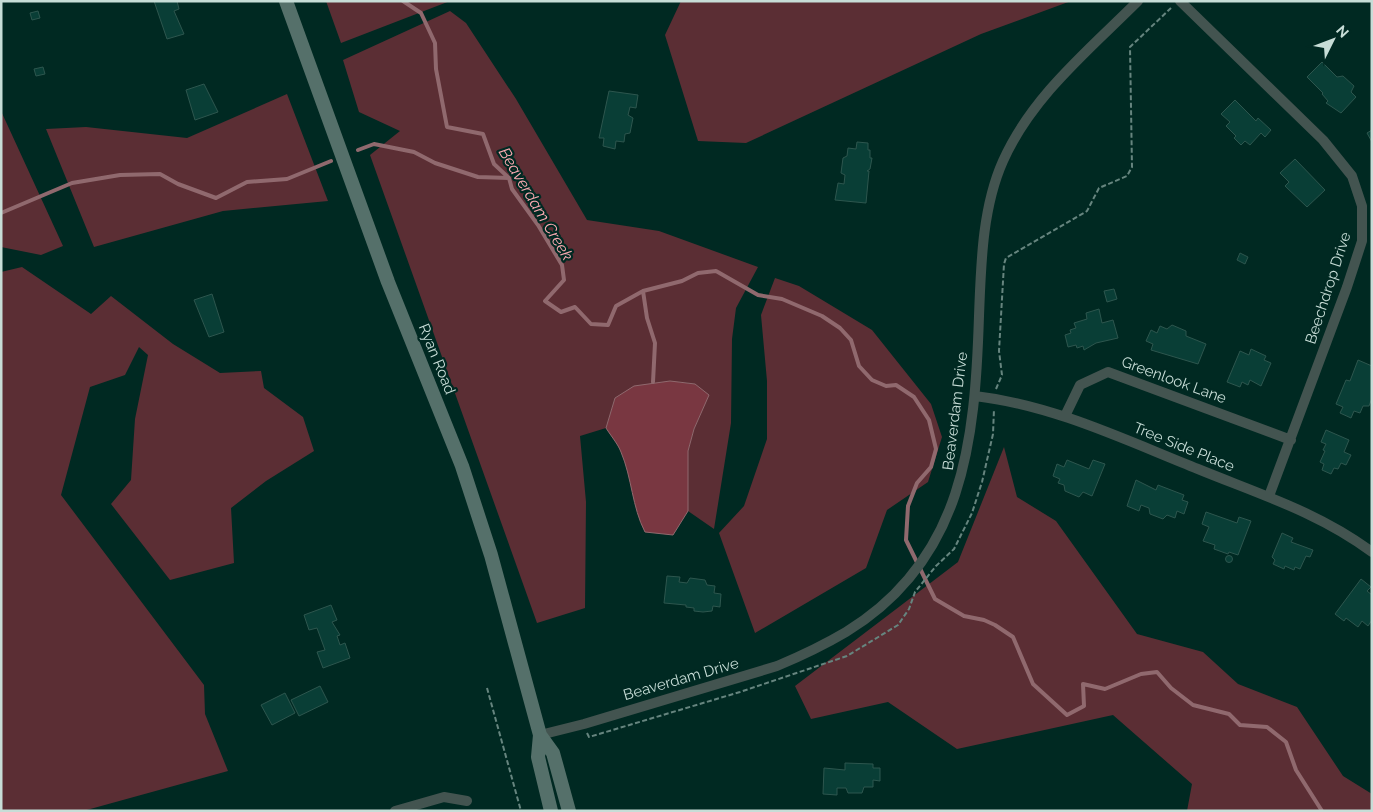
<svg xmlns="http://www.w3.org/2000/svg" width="1373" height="812" font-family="Raleway,sans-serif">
<rect width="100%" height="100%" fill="#002922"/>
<path fill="#5b2e34" d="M326,1H450L341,43Z
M681,1H1071L981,34L746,143L698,141L665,35Z
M450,11L466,23L516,99L587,220L659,231L758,267L736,308L732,339L731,423L714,529L688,511V451L694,429L701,413L695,384C658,379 648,384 615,398L606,428L580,436L586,502L585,608L537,623L370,155L400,131L359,112L343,60Z
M287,94L328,201L223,211L94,247L46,129L86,127L187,138Z
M1,111L63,246L41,255L1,247Z
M22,267L91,314L111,296L173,344L220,373L261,371L264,388L303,417L314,451L266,481L231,508L234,563L170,580L111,504L131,480L135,419L148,355L139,347L125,375L90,387L61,495L204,685L205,714L228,771L83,811H1V272Z
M775,278L799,286L872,330L931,404L942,437L928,482L887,510L866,568L755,633L719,533L744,506L767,439V381L761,315Z
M1004,447L1017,497L1056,521L1137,634L1203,652L1238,684L1297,707L1343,776L1372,794V811H1187L1192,784L1113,715L957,749L888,702L811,719L795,686L958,562Z"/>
<path fill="#793741" stroke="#90696e" d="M670,381L695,384L709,395L694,429L688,451V511L673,535L645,532C632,507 632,478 621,452C618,444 611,436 606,428L615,398L634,386Z"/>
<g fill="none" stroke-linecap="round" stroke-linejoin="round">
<path stroke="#90696e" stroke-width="4" d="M403,1L421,13L435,43L436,69L447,127L483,134L494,164L509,178L512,189L538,225L562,265L564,280L545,301L561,312L575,307L591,324L608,325L616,306L643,291L682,281L698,273L716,271L758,295L782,299L822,316L840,328L851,340L859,366L872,380L886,386L896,385L914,397L929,420L936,449L931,467L917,483L908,506L906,540L935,599L964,616L984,620L995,625L1013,637L1033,684L1067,715L1084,706L1083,684L1105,689L1141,674L1157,672L1171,688L1193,705L1229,714L1240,725L1267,727L1286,742L1296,770L1322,811
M358,150L374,144L414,152L435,163L478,177L509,178
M1,213L72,183L120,175L160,174L178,184L216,198L247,182L287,179L331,161
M643,291L647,318L655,343L653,382"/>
</g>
<path fill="#093e36" stroke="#2d564e" d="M154,1H177L179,9L174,11L184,34L167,39Z
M38,11L40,18L32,20L30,13Z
M1322,62L1337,77L1343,76L1354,86L1351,92L1356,97L1341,113L1326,103L1328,101L1322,94L1323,93L1307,77Z
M43,67L45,74L36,76L34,69Z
M204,84L218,112L195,120L186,90Z
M609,91L638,95L636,108L630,107L628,115L633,118L630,133L625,134L624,142L616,141L615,149L603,146L604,138H599Z
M1235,100L1256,121L1258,118L1271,130L1265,137L1261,133L1250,145L1245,141L1241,145L1234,138L1236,136L1226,126L1230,122L1221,114Z
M1372,130V142L1367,133Z
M857,142L868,143V150H870V158H872L870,169L867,171H869L866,203L835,200L838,183L844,184L845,175L841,173L843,158L847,156L848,148L856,149Z
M1295,159L1325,190L1307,207L1285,186L1289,182L1280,173Z
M1240,253L1248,257L1245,264L1237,260Z
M1114,289L1117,299L1107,302L1104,291Z
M212,294L224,332L209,337L194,300Z
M1099,309L1102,323L1113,320L1118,338L1096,343L1084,350L1083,346L1077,348L1076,345L1068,347L1065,335L1071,333L1070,330L1076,328L1074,323L1087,319L1086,313Z
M1172,325L1186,331V336L1206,344L1198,364L1151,350L1153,344L1146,341L1151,330L1157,333L1160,326L1167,329Z
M1251,349L1266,356L1264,360L1271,363L1261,386L1250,380L1248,385L1242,382L1240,387L1227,382L1240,351L1249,355Z
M1358,360L1372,366V398L1369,406H1363L1360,413L1354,411L1351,418L1340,413L1343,407L1336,404L1346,380L1350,381Z
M1326,430L1349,440L1344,452L1351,455L1346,465L1341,463L1338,469L1334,468L1331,474L1322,470L1324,464L1320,462L1325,451L1323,450L1326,444L1321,442Z
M1067,460L1089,469L1093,460L1105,464L1092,496L1083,492L1079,497L1065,491L1064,485L1058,483L1060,479L1053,476L1057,464L1064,467Z
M1136,480L1156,490L1158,485L1184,495L1182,500L1188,502L1184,514L1177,511L1175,518L1167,515L1163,519L1150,514L1149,508L1141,505L1139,511L1127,506Z
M1206,512L1237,523L1239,517L1251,521L1238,555L1229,552L1228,554L1214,549L1215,545L1203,541L1209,527L1202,524Z
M1282,533L1293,538L1291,542L1313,550L1310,557L1306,556L1300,569L1295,567L1294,570L1285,566L1284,569L1273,564L1275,560L1272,557Z
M1225.5 559a3.5 3.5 0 1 1 7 0a3.5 3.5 0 1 1-7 0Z
M667,576L680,577L679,582L687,583L690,578L705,580L707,585L715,586L714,593L721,594L720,607L713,606L712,611L703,612L694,611V608L686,607V605L664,603Z
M1361,579L1371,587L1367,591L1372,595V620L1368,626L1362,621L1358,627L1346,618L1344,621L1335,614Z
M331,605L337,620L332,622L340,635L337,636L340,645L345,643L350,658L323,668L317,652L325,650L317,628L309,630L304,615Z
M320,686L328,702L299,716L291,700Z
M285,693L295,713L272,725L261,705Z
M845,763L873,764V768H880V781L873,780V787H864L862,793H848L846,788H837V795L823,794L824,768L845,770Z"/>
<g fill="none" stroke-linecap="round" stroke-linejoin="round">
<path stroke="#66857f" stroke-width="2" stroke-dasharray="5 2.5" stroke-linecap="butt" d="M996,389L1002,375L999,351L1004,264L1006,258L1087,211L1099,188L1127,176L1132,167L1130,47L1171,8
M487,688L521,811
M587,733L589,737L740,692L847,656L898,625L909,609L915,592L936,566L954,549L972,513L982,482L993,434L994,409"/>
<path stroke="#435450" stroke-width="10" d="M1180,1L1323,140L1352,176L1362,206V241L1347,287L1269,496
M975,396C1053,405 1125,440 1198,469C1259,494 1318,512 1372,552
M1065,416L1080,385L1108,372L1291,440
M540,735L584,724L777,666C801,656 824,645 846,632C964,560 975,441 979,316C981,265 982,208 1003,161C1032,96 1089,50 1138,1
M395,811L444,797L467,801"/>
<path stroke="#55706a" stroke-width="14" d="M286,1L388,282L462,466L491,555L540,735L538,757L551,811
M540,735L553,753L569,811"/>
</g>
<g text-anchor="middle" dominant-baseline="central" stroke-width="4.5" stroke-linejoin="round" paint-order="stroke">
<g font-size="15" fill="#c7ddd7" stroke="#002922">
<text transform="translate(1328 288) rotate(-72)">Beechdrop Drive</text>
<text transform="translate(437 359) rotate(68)">Ryan Road</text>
<text transform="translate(1174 380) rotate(20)">Greenlook Lane</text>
<text transform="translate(955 411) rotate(-83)">Beaverdam Drive</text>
<text transform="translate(1184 447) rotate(22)">Tree Side Place</text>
<text transform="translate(681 679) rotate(-16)">Beaverdam Drive</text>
</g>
<g font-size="16" font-style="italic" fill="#fcaab2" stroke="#002922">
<text transform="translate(536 204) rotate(59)">Beaverdam Creek</text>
</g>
</g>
<rect width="1373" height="812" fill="none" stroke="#c7ddd7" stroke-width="5"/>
<g transform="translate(1333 40) rotate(48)" stroke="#002922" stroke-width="4" paint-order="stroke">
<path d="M0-4L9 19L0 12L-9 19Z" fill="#c7ddd7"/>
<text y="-8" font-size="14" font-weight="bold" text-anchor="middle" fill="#c7ddd7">N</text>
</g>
</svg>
